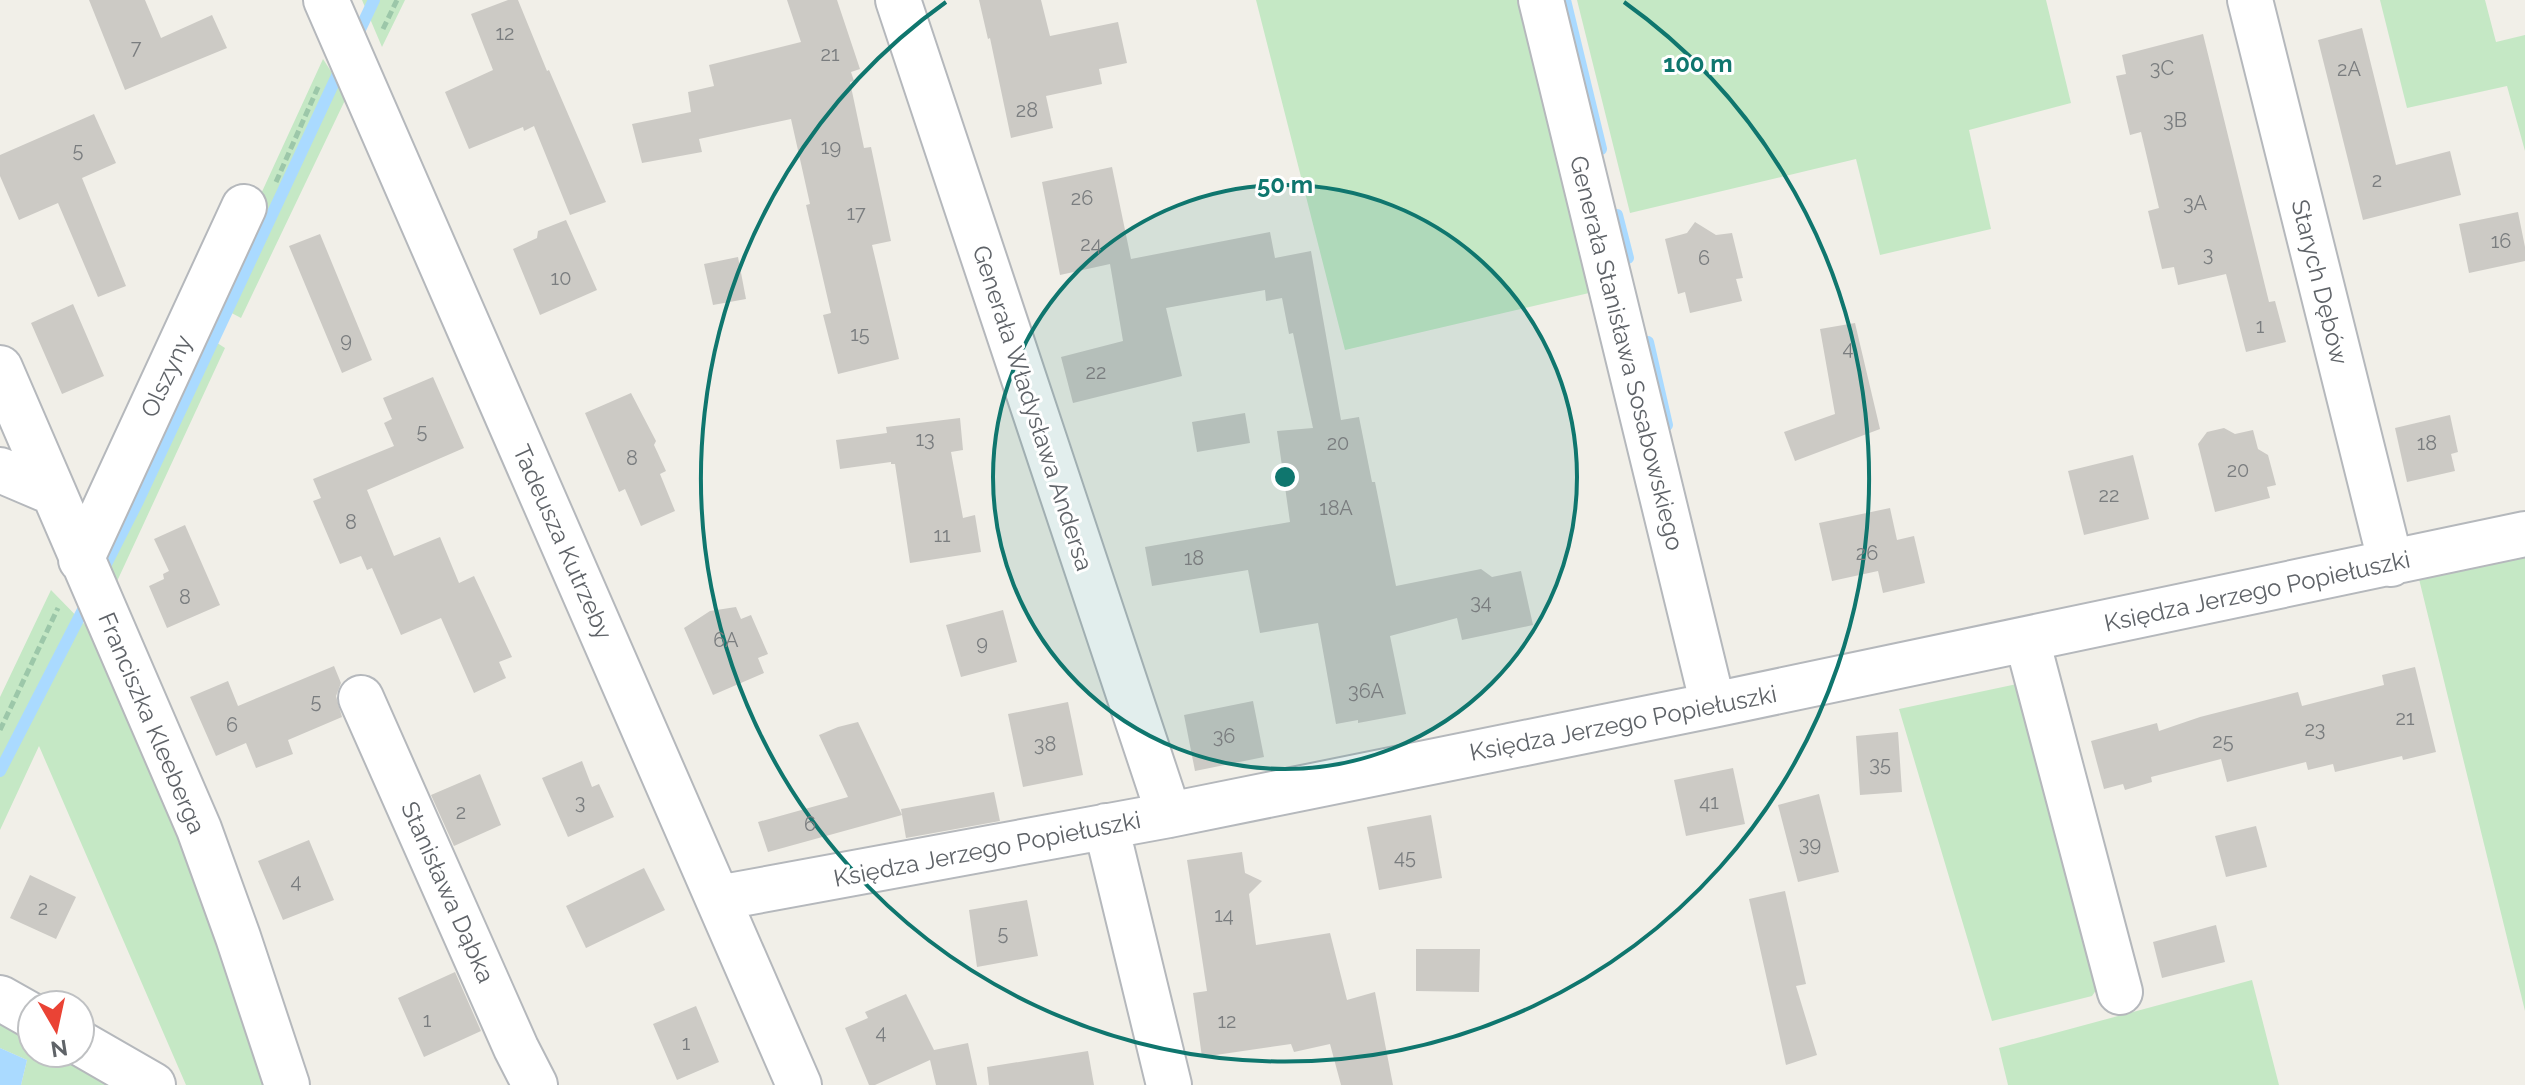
<svg xmlns="http://www.w3.org/2000/svg" width="2525" height="1085" font-family="Raleway,sans-serif">
<rect width="100%" height="100%" fill="#f1efe8"/>
<path fill="#c5e8c5" d="M362,0H405L382,47Z
M1256,0H1517L1589,293L1345,350Z
M1577,0H2046L2071,103L1969,130L1991,229L1880,255L1856,159L1630,213Z
M2380,0H2485L2496,42L2525,35V151L2507,86L2407,108Z
M323,59L347,96L241,318L209,301L260,196Z
M208,337L225,348L113,590L97,559Z
M2525,557V1011L2419,579Z
M51,590L93,633L229,953L266,1085H186L39,746L0,830V697Z
M2017,684L2099,986L2092,996L1992,1021L1899,709Z
M2252,980L2279,1085H2008L1999,1048Z
M0,1012L32,1033V1053H62L114,1085H21L27,1060L0,1048Z"/>
<path fill="#aadaff" d="M0,1048L27,1060L21,1085H0Z"/>
<g fill="none" stroke-linecap="round" stroke-linejoin="round">
<path stroke="#aadaff" stroke-width="12" d="M1565,0L1601,149
M355,40L374,0
M1617,215L1628,258
M1648,342L1667,425
M103,570L138,501L343,63
M0,771L85,606"/>
</g>
<path fill="#cccac5" d="M89,0H145L161,38L212,15L227,48L125,90Z
M508,0H518L547,71L549,70L606,202L570,215L534,126L524,131L523,127L469,149L445,92L493,70L471,14Z
M787,0H837L860,69L851,72L854,81L850,82L864,148L871,147L891,241L872,245L899,359L838,374L823,315L831,313L806,205L810,204L791,119L699,139L702,152L642,163L632,124L691,112L688,92L714,86L709,65L801,42Z
M979,0H1041L1050,36L1118,22L1127,63L1099,69L1102,84L1046,96L1053,128L1011,138L990,38L988,39Z
M2362,28L2396,165L2450,151L2461,195L2363,220L2318,40Z
M2203,34L2269,302L2275,301L2286,342L2246,352L2226,274L2178,285L2174,267L2162,269L2148,211L2159,208L2141,132L2130,135L2116,76L2126,74L2122,55Z
M94,114L116,163L82,178L126,286L98,297L58,203L19,220L0,176V155Z
M1112,167L1131,259L1270,232L1275,258L1311,251L1341,420L1359,417L1372,482H1375L1396,586L1481,569L1492,577L1521,571L1533,625L1462,640L1457,618L1390,636L1406,714L1358,723V720L1336,724L1318,623L1260,633L1248,570L1152,586L1145,547L1290,522L1277,431L1313,428L1293,333L1289,334L1282,298L1266,301L1265,290L1166,308L1182,376L1073,403L1061,357L1123,341L1110,264L1060,275L1042,182Z
M2518,212L2525,247V261L2469,273L2459,224Z
M566,220L597,290L540,315L513,249L537,238L538,231Z
M1695,222L1716,235L1732,233L1743,278L1736,279L1742,301L1690,313L1685,292L1678,294L1665,239L1687,233Z
M320,234L372,360L342,373L289,246Z
M738,257L746,299L713,305L704,264Z
M73,304L104,376L62,394L31,323Z
M1855,323L1880,429L1795,461L1784,432L1835,414L1820,329Z
M433,377L464,448L367,490L394,556L440,537L459,583L474,576L512,657L499,662L506,678L474,693L441,618L401,635L372,568L367,570L361,556L340,564L313,501L321,498L313,479L394,446L384,423L392,419L383,398Z
M631,393L656,441L654,445L666,471L660,474L675,511L641,526L625,489L619,492L585,413Z
M1245,413L1250,443L1197,452L1192,422Z
M2450,415L2458,452L2451,454L2455,471L2407,482L2395,428Z
M960,418L963,450L951,452L963,518L975,515L981,552L910,563L895,464H891V462L840,469L836,440L887,433L886,427Z
M2224,428L2235,434L2253,430L2258,449L2268,455L2276,485L2267,487L2270,498L2215,512L2198,444L2207,432Z
M2133,455L2149,519L2084,535L2068,471Z
M1890,508L1897,540L1914,536L1925,583L1883,593L1878,571L1832,581L1819,523Z
M185,525L220,605L167,628L149,586L164,579L163,574L169,571L154,539Z
M736,607L741,619L751,615L768,654L758,658L764,673L713,695L684,628L710,611Z
M1003,610L1017,662L961,677L946,625Z
M334,666L341,683L336,696L342,717L288,740L293,754L256,768L246,743L216,756L190,697L228,681L238,706Z
M2415,667L2436,752L2403,760L2402,756L2335,772L2333,764L2308,770L2306,762L2227,782L2221,759L2151,777L2152,782L2125,790L2123,784L2104,789L2091,741L2157,723L2159,731L2200,717L2298,692L2302,706L2384,685L2382,675Z
M1253,701L1264,757L1195,771L1184,715Z
M1068,702L1083,775L1023,787L1008,714Z
M858,722L902,815L768,852L758,822L848,797L819,735L838,727Z
M1898,732L1902,792L1860,795L1856,736Z
M582,761L592,787L599,784L614,817L568,837L542,778Z
M1733,768L1745,824L1686,836L1674,780Z
M480,774L501,825L454,846L431,795Z
M994,792L1000,821L906,838L901,809Z
M1819,794L1839,872L1798,882L1778,805Z
M1431,815L1442,878L1379,890L1367,827Z
M2256,826L2267,867L2226,877L2215,836Z
M309,840L334,900L283,920L258,861Z
M1242,852L1245,873L1262,881L1249,894L1256,945L1330,933L1347,1000L1375,992L1393,1085H1341L1330,1044L1294,1052L1291,1044L1202,1057L1193,993L1207,991L1187,860Z
M644,868L665,910L586,948L566,906Z
M30,875L76,897L56,939L10,918Z
M1785,891L1806,984L1796,986L1817,1055L1786,1065L1749,899Z
M1027,900L1038,956L977,967L969,910Z
M2216,925L2225,962L2162,978L2153,942Z
M1416,949H1480L1479,992L1416,991Z
M455,972L481,1031L424,1057L398,998Z
M906,994L934,1050L968,1043L977,1085H936L930,1060L875,1085H869L845,1028L868,1018L865,1012Z
M696,1006L719,1062L677,1080L653,1024Z
M1088,1051L1094,1085H989L987,1067Z"/>
<g fill="none" stroke-linecap="round" stroke-linejoin="round">
<g stroke="#b5b8bc" stroke-width="48">
<path id="minor" d="M326,0L799,1085
M898,0L1169,815
M1541,0L1713,705
M2250,0L2391,564
M0,368L199,829L238,937L287,1085
M0,470L54,493
M81,560L244,207
M2027,640L2120,992
M361,698L516,1048L535,1085
M1106,826L1169,1085
M718,898L1169,815L1713,705L2525,534
M0,998L32,1016
M80,1043L153,1085"/>
</g>
<path stroke="#9cc7a9" stroke-width="5" stroke-dasharray="8 4" stroke-linecap="butt" d="M383,29L397,0
M276,182L319,85
M0,730L58,608"/>
<use href="#minor" stroke="#fff" stroke-width="44"/>
</g>
<circle cx="1285" cy="477" r="292" fill="#0f766e" fill-opacity=".12"/>
<g fill="none" stroke="#0f766e" stroke-width="4">
<circle cx="1285" cy="477" r="292"/>
<path d="M1624 2A584 584 0 1 1 946 2"/>
</g>
<g text-anchor="middle" dominant-baseline="central" stroke-width="6" stroke-linejoin="round" paint-order="stroke">
<g font-size="20" fill="#7a7d7f">
<text x="505" y="33">12</text>
<text x="136" y="47">7</text>
<text x="830" y="54">21</text>
<text x="2162" y="68">3C</text>
<text x="2349" y="69">2A</text>
<text x="1027" y="110">28</text>
<text x="2175" y="120">3B</text>
<text x="831" y="147">19</text>
<text x="78" y="150">5</text>
<text x="2377" y="180">2</text>
<text x="1082" y="198">26</text>
<text x="2195" y="203">3A</text>
<text x="856" y="213">17</text>
<text x="2501" y="241">16</text>
<text x="1091" y="244">24</text>
<text x="2208" y="254">3</text>
<text x="1704" y="258">6</text>
<text x="561" y="278">10</text>
<text x="2260" y="326">1</text>
<text x="860" y="334">15</text>
<text x="346" y="340">9</text>
<text x="1848" y="348">4</text>
<text x="1096" y="372">22</text>
<text x="422" y="431">5</text>
<text x="925" y="439">13</text>
<text x="1338" y="443">20</text>
<text x="2427" y="443">18</text>
<text x="632" y="458">8</text>
<text x="2238" y="470">20</text>
<text x="2109" y="495">22</text>
<text x="1336" y="508">18A</text>
<text x="351" y="522">8</text>
<text x="942" y="535">11</text>
<text x="1867" y="553">26</text>
<text x="1194" y="558">18</text>
<text x="185" y="597">8</text>
<text x="1481" y="602">34</text>
<text x="726" y="640">6A</text>
<text x="982" y="643">9</text>
<text x="1366" y="691">36A</text>
<text x="316" y="701">5</text>
<text x="2405" y="718">21</text>
<text x="232" y="725">6</text>
<text x="2315" y="729">23</text>
<text x="1224" y="736">36</text>
<text x="2223" y="741">25</text>
<text x="1045" y="744">38</text>
<text x="1880" y="764">35</text>
<text x="580" y="802">3</text>
<text x="1709" y="802">41</text>
<text x="461" y="812">2</text>
<text x="810" y="824">6</text>
<text x="1810" y="844">39</text>
<text x="1405" y="857">45</text>
<text x="296" y="881">4</text>
<text x="43" y="908">2</text>
<text x="1224" y="915">14</text>
<text x="1003" y="933">5</text>
<text x="427" y="1020">1</text>
<text x="1227" y="1021">12</text>
<text x="881" y="1032">4</text>
<text x="686" y="1043">1</text>
</g>
<g font-size="24" fill="#5f6368" stroke="#fff">
<text transform="translate(2320 282) rotate(76)">Starych Dębów</text>
<text transform="translate(1627 353) rotate(76)">Generała Stanisława Sosabowskiego</text>
<text transform="translate(166 376) rotate(-65)">Olszyny</text>
<text transform="translate(1033 408) rotate(72)">Generała Władysława Andersa</text>
<text transform="translate(563 542) rotate(66)">Tadeusza Kutrzeby</text>
<text transform="translate(2257 591) rotate(-12)">Księdza Jerzego Popiełuszki</text>
<text transform="translate(152 723) rotate(67)">Franciszka Kleeberga</text>
<text transform="translate(1623 723) rotate(-11)">Księdza Jerzego Popiełuszki</text>
<text transform="translate(987 849) rotate(-11)">Księdza Jerzego Popiełuszki</text>
<text transform="translate(448 892) rotate(66)">Stanisława Dąbka</text>
</g>
</g>
<circle cx="1285" cy="477" r="12" fill="#0f766e" stroke="#fff" stroke-width="4"/>
<g font-size="24" text-anchor="middle" font-weight="bold" fill="#0f766e" stroke="#fff" stroke-width="6" stroke-linejoin="round" paint-order="stroke">
<text x="1698" y="72">100 m</text>
<text x="1285" y="193">50 m</text>
</g>
<g transform="translate(56 1029) rotate(171)"><circle r="38" fill="#ffffff" stroke="#bfc1c3" stroke-width="2"/>
<path d="M0-6L14 30L0 20L-14 30Z" fill="#ea4335"/>
<text y="-12" font-size="22" font-weight="bold" text-anchor="middle" fill="#5f6368">N</text>
</g>
</svg>
